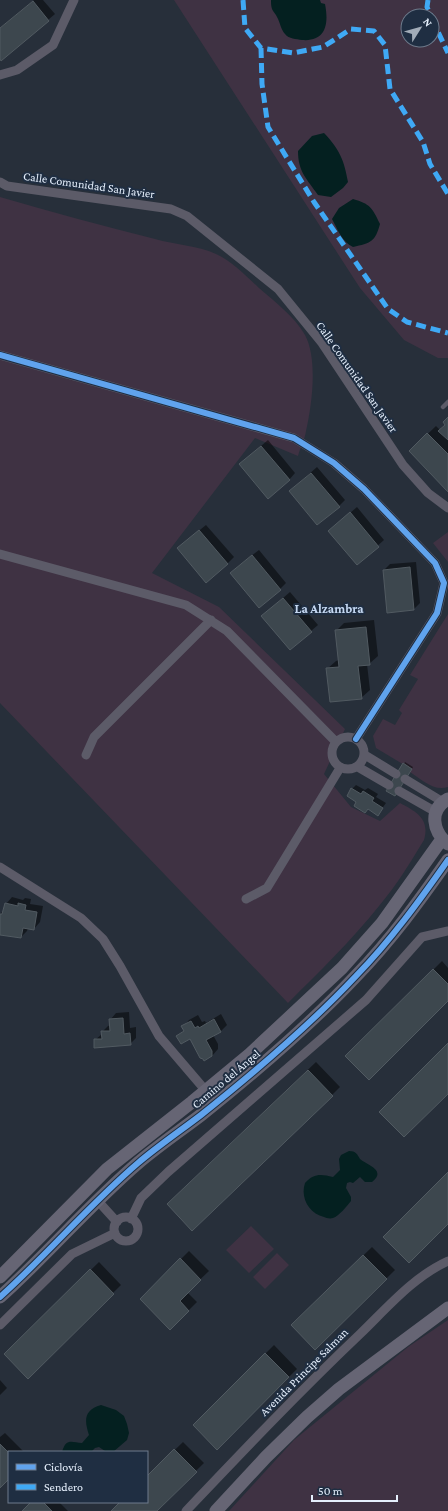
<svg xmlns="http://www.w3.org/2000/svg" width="448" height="1511" font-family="'Crimson Pro',serif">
<rect width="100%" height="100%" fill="#272f3a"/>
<path fill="#3f3243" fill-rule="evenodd" d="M174,0H448V358H438L404,340L360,288ZM408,16H432V40H408Z
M0,197C51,212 103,226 155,239C175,245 197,245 216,254C232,261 246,276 259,288C275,302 294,316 305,335C318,359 312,405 306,431C305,439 300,448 298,456L255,438L152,573L219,607L345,729L324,774L351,807L380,821L400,803C417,812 430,819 424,840C410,863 396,886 379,906C351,941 319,972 288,1003L0,703Z
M448,532V562L433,543Z
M448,614V787C434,792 421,779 410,772L411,769L376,748L373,736L383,719L395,725L402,713L399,710L418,679L410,675Z
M251,1226L274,1249L249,1273L226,1250Z
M277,1253L289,1265L265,1289L253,1277Z
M448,1320V1511H229L294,1440L408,1347Z"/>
<path fill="#042020" d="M271,0H320L321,3L325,4C329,24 326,42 302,40C296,39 289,39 285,34C281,30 280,22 277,17C276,14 273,12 272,9C271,6 271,3 271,0Z
M324,133C340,150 344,160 348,182L343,188L331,197L318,195C307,179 298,172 298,151L312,136Z
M353,199C370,204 372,207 380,224C375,242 371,243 353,247C342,242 338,230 332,219L339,208Z
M349,1151C356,1151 357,1154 360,1159C367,1165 387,1170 372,1182H365L360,1177L353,1183L350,1182L347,1183L346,1188L351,1197V1201C347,1206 339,1216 333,1218C330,1219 326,1218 324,1217C309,1213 300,1198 305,1183C314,1173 321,1174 333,1177L340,1170L339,1159L341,1155Z
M101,1405L116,1410L124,1416L127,1424L129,1433L127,1440L113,1452L105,1451L99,1447L95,1448L92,1451L93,1452H62C66,1438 71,1442 82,1443L89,1435C84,1420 84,1410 101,1405Z"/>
<path fill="#0007" d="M34,0H43L55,14L2,59L0,57V28Z
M448,418V490L410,451L436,426L440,430L446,424Z
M268,440L295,473L289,480L247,458Z
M317,467L345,500L339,506L290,491Z
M357,507L384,540L357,564L336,525Z
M206,525L234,557L227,564L185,542Z
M259,550L286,583L280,589L237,567Z
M416,562L420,603L414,609L384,570L390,564Z
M290,592L318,625L290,649L269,610Z
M374,620L378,656L369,664H367L370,690L361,698L327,669L336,661L339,660L336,631L344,623Z
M405,762L413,767L397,793L404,764Z
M356,785L365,790L368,788L378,794L376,797L386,803L378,814L358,802L352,789Z
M12,897L23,900L25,898L31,899L30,904L43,906L40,922L34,929L28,928L27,931L21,937L0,934V914L4,910L6,904Z
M442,961L448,968V1000L347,1056Z
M129,1012L130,1028L136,1027V1038L130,1044L95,1040L102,1034V1032L108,1026L111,1025L110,1020L116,1013Z
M221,1014L227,1025L221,1031L213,1035L218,1044V1049L212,1056L190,1037L178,1036L184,1030L183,1027L189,1020L198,1015L202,1022L205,1021L206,1023Z
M316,1062L340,1087L332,1095L176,1196Z
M372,1247L395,1270L315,1349L292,1325Z
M189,1251L209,1271L187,1292L197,1302L170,1329L141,1299Z
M99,1262L121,1285L28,1377L5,1354Z
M274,1345L297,1369L217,1448L194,1425Z
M0,1380L7,1388L0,1395Z
M5,1433L24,1452H9V1478L0,1486V1437Z
M183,1442L204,1463L155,1511H112L121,1502H147V1477Z
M32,1502H59L68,1511H23Z"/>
<path fill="#3d474e" stroke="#515a61" d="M33,1L49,21L1,61L0,59V28Z
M448,417V440L438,431L445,425L443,422Z
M427,433L448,454V492L409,451Z
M261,446L290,480L268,499L239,464Z
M311,473L340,507L317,525L289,491Z
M350,512L379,547L357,565L328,531Z
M199,530L228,564L206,583L177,548Z
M252,555L281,590L259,608L230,573Z
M410,567L414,610L387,613L383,570Z
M283,598L312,632L290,650L261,616Z
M366,627L370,665L358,666L362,699L330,702L326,668L339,667L335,630Z
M403,763L412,769L395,796L386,791Z
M351,788L361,794L363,791L374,798L372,801L383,808L378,816L368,809L365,813L354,806L356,802L347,796Z
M5,903L18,906V903L26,905L25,910L37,912L34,930L23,928L21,938L0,935V914H2Z
M433,969L448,984V1001L369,1080L345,1056Z
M123,1018L124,1034L130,1033L131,1045L94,1048V1039H102L101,1031H110L109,1019Z
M214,1019L221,1032L206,1040L212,1051V1056L204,1061L203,1059L200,1058L190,1039L181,1044L176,1036L184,1031L181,1026L191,1021L195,1028L198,1026L199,1028Z
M448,1043V1094L404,1137L379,1112Z
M308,1070L333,1096L192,1231L167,1204Z
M448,1172V1224L409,1263L383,1237Z
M363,1255L387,1279L315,1350L291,1325Z
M180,1258L201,1280L180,1301L189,1311L170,1330L140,1299Z
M90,1269L114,1294L28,1379L4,1354Z
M265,1353L289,1377L217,1450L193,1425Z
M0,1444L9,1453V1479L0,1488Z
M174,1449L197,1472L157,1511H111L120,1502H147V1476Z
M31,1502H43L52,1511H22Z"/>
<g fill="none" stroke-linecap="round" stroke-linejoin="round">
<path stroke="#5c5b68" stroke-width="4.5" d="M443,407L448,402"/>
<path stroke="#5c5b68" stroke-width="9" d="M0,75L17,70L53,45L74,0
M0,182L7,186L171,209L187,216L278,289L322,343L403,465L428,493L448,508
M0,355L294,438L334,463L364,489L435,563L444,583L437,613L356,739
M0,554L186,605L227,631L336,742
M332 753a16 16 0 1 1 32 0a16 16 0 1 1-32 0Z
M86,755L94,737L211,620
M365,755L396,774
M358,767L389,785
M405,779L443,802
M399,791L436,812
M0,867L81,918L103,939L120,966L159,1036L206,1091
M246,899L267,888L340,768
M97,1200L117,1222
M114 1229a12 12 0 1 1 24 0a12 12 0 1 1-24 0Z
M131,1219L141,1198L168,1172L366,1000L422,937L448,931
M0,1325L72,1254L115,1233
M186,1511C243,1451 300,1391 360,1334C387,1308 413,1277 448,1261"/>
<path stroke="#666574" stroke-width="13" d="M448,799C428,810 433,832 448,844
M0,1277L107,1169L192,1102L250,1054L342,968L382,923L442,839
M0,1297C48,1254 89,1205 138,1163C158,1146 180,1131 201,1115C255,1072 309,1026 356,976C391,940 420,900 448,860
M216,1511L266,1457L307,1417L339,1389L448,1308"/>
<path stroke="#3fa9f5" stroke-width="5" stroke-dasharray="10 5" stroke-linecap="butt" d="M243,0L245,28L261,48L293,53L323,47L351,29L374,31L385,45L390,89L423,142L430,164L448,194
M428,0L427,7L431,16
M432,19L448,53
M261,48L262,84L268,127L314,202L388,309L407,322L448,333"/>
<g stroke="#1f2e42" stroke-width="8">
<path id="cycleway" d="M0,355L294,438L334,463L364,489L435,563L444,583L437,613L356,739
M0,1297C48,1254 89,1205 138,1163C158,1146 180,1131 201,1115C255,1072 309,1026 356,976C391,940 420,900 448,860"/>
</g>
<use href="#cycleway" stroke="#60a3ed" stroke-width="6"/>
</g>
<g text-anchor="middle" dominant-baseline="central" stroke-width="4" stroke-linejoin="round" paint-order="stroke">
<g font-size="12" fill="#e5effc" stroke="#1f2e42">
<text transform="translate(89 185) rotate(8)">Calle Comunidad San Javier</text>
<text transform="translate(357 377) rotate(55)">Calle Comunidad San Javier</text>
<text transform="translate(226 1079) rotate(-40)">Camino del Ángel</text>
<text transform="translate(304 1372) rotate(-45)">Avenida Principe Salman</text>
</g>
<g font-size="13" font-weight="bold" fill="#c4d7f1" stroke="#1f2e42">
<text x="329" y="608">La Alzambra</text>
</g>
</g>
<rect x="8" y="1451" width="140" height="52" fill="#1f2e42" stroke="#6e7b8c"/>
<rect x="16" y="1464" width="20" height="6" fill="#60a3ed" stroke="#6e7b8c"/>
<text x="44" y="1471" font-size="12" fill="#e5effc">Ciclovía</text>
<rect x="16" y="1484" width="20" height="6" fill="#3fa9f5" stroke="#6e7b8c"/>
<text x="44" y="1491" font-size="12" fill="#e5effc">Sendero</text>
<g transform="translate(420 28) rotate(53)"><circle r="19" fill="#1f2e42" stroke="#6e7b8c"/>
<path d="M0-3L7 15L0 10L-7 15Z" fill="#a2acb8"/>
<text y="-6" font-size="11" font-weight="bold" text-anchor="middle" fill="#e5effc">N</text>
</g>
<path d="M312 1495v6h85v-6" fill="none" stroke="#e5effc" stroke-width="2"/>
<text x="318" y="1495" font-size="12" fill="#e5effc" stroke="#1f2e42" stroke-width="3" paint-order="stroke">50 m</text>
</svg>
